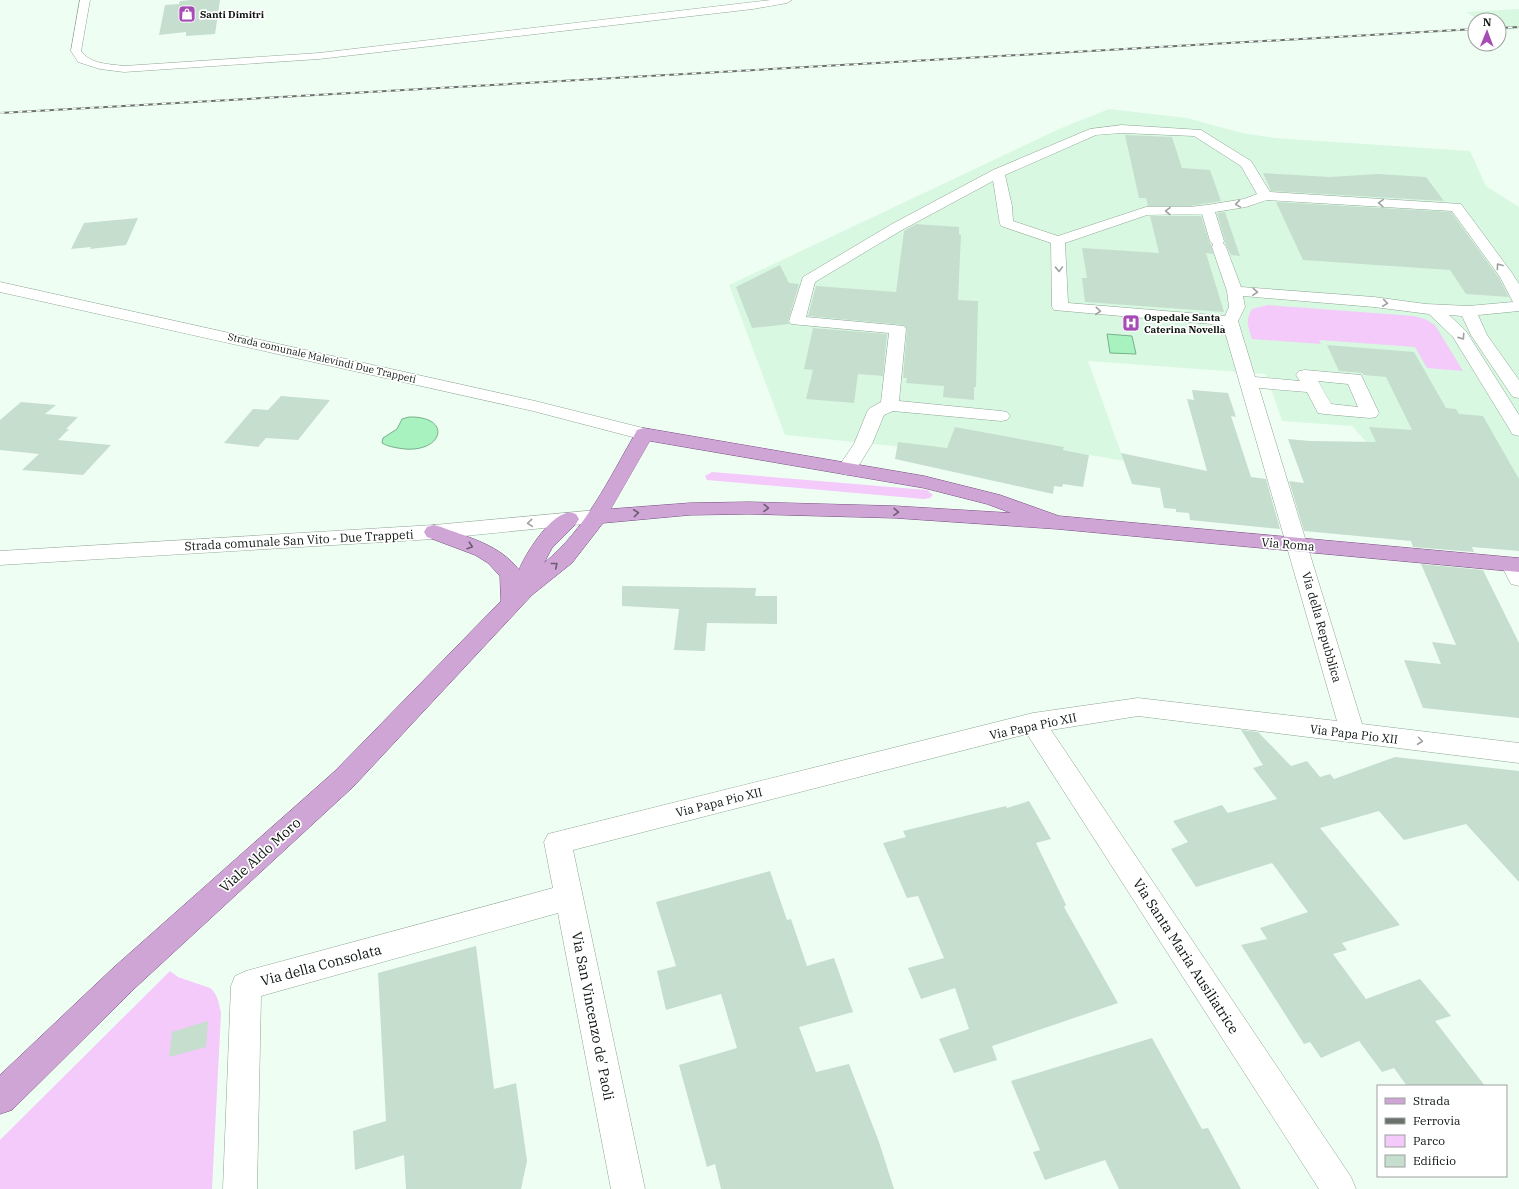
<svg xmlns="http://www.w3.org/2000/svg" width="1519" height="1189" font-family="'IBM Plex Serif',serif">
<rect width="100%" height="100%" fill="#effef3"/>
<path fill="#d9f8e2" d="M1519,9V29L1499,30V20H1479L1466,12Z
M1109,109L1187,118L1242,133L1275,138L1470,151L1486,186L1519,207V525L1412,494L1352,426L1282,421L1266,374L1088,361L1124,461L1063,450L1064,447L955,427L947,448L942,451L785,435L729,285L1059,129Z"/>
<path fill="#f3cafa" d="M1268,305L1414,316L1425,319L1435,325L1463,371L1427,368L1415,347L1319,340L1321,344L1252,339C1248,327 1245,320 1252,309Z
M712,472L927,490L933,495L930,498L924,499L707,480L705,476Z
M170,971L178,977L210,988C218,994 219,1004 221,1013L212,1189H0V1140Z"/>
<path fill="#a7f2bf" stroke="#79b08a" d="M1107,334L1132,336L1136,354L1110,353Z
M409,417C452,416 444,452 405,449C397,448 389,447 382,443L383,438L397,429L402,419Z"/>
<path fill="#c6decd" d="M191,0H220L215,34L186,36V32L159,35L165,5L179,4L180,1Z
M1125,135L1172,137L1182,168L1210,170L1221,201L1189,206H1148L1146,198H1139Z
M1263,173L1330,177L1378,174L1426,177L1444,201L1271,191Z
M1276,202L1451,212L1499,278L1509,297L1466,294L1450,270L1303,260Z
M1225,212L1240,256L1231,255L1225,243V241L1217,213Z
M1150,216H1201L1209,241L1211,244L1213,254L1206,253L1224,312L1085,302L1082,278H1087L1082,248L1159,253Z
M138,218L126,245L90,249L91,247L71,249L84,223Z
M916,224L959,227V234L961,235L958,300L978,301L976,387H974V400L943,397L944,386L906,383L907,378H903L907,329L904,325L808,316L816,286L896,292L904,231Z
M780,265L789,283L799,284L788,321L789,324L752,328L736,287Z
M813,328L887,334L883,376L858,374L854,403L806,399L813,370L804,369Z
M1327,345L1414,352L1446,408L1456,409L1459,414L1483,416L1519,479V551L1472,547L1474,552L1413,547L1411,541L1304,531L1289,481L1304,483L1288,439L1310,441L1376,442L1369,427L1412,430L1386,377L1364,375L1362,373L1339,371Z
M1192,390L1228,393L1236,417L1231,416L1251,477L1266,479L1280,529L1190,520L1189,513L1176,512V509L1164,508L1160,488L1132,484L1121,453L1207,471L1187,399L1194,400Z
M281,396L330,400L298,440L266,438L258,447L224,443L253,409L268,410Z
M21,402L56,405L45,414L78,417L66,429H69L58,440L111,445L83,475L22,470L39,454L0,450V420Z
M955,427L1064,447L1063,450L1089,455L1083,487L1063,484L1062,487L1054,486L1053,494L895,459L898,442L947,448Z
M1421,564L1483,570L1519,643V718L1423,708L1404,660L1441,664L1432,642L1456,645Z
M622,586L756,588L755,596H777V624L707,623L705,651L674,650L679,609L622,606Z
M1241,730L1258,732L1291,766L1307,761L1320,777L1330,774L1334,779L1395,757L1519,771V882L1466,824L1404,840L1379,811L1320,828L1400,925L1342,943L1347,950L1333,954L1366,999L1420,979L1451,1016L1435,1021L1485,1086H1407L1394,1068L1382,1072L1359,1041L1321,1058L1310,1042L1304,1044L1241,945L1267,939L1260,928L1308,912L1272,863L1196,887L1171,849L1188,842L1173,821L1222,805L1228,813L1277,799L1253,768L1263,765Z
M1029,801L1051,839L1036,843L1066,905L1064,907L1118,1003L992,1046L997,1060L954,1073L939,1039L969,1029L955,988L921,999L908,968L944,958L918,896L907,898L883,843L906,837L903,831L1006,806L1007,808Z
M770,871L787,920L791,919L807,966L834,958L853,1012L799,1027L816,1072L849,1064L879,1142L894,1189H721L715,1164L707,1167L679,1065L737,1048L721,994L666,1010L657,971L676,966L656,902Z
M476,946L494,1089L516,1083L527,1161L521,1189H406L404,1155L355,1170L353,1131L386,1121L378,973Z
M208,1021L206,1047L169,1057L172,1032Z
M1152,1038L1202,1129L1208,1128L1241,1189H1119L1105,1160L1045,1180L1033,1152L1040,1150L1011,1081Z"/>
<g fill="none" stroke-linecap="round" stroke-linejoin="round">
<g stroke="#8ea594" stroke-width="1">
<path id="minor" d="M80,0H90L81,51C90,64 109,64 124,66L319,53L771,0H792L787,3L753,9L319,59L124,72L100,69L78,62L71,51Z
M1122,125L1201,130L1251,161L1270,192L1461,204L1512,273L1519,284V311L1478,315L1487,335L1519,380V398L1513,397L1510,393L1471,335L1462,316L1449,315L1466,331L1519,415V436L1512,434L1510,430L1453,337L1429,314L1374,307L1243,296L1245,307L1238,321L1255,377L1300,381L1296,375L1299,371L1305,370L1361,375L1379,413L1376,417L1370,418L1324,414L1318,413L1307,392L1259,388L1362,724L1519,743V763L1138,716L1051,730L1351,1177L1356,1189H1319L1027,734L573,850L645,1189H611L558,913L261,996L257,1189H223L231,986L235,976L246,971L553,888L544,842L548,834L1033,713L1138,698L1337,721L1223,325L1054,310L1052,307L1051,243L1001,226C999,223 995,189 993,181L902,230L815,282L806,317L904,326L906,329L899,401L1001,411L1007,412L1010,416L1007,420L1001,421L893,411L884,415L872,444L854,473L847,475L840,473L837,469L854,444L867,412L870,408L881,402L889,333L791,324L789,321L803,277L892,224L993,170L1090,129ZM1122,133L1194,136L1241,166L1257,194L1244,199L1207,205L1189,207H1146L1058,236L1013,221L1012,206L1005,175L1096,135ZM1267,200L1452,211L1500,277L1513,302L1468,306L1426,304L1374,297L1241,287L1226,247L1223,243L1224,241L1215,212L1246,207ZM1202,214L1210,241L1213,244L1212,247L1227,291L1229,307L1225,316L1068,303L1065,243L1147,215ZM1318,381L1348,384L1358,407L1331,404Z
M0,282L535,401L651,430L653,434L651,438L644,440L533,411L0,292Z
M597,510L604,512L607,517L604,522L434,539L0,565V551L434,525Z
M1512,558L1519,560V586L1511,584L1501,565L1504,560Z"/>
</g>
<g stroke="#764c7f" stroke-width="1">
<path id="major" d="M644,428L924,476L1000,495L1059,516L1519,558V572L1057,529L895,518L749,514L690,515L603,523L572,563L532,595L353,787L135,988L12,1110L0,1114V1075L113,968L335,771L501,601L500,576L488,563L475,555L427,537L424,532L427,527L434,525L441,527C470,538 500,545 519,570C525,554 548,519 564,514C569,512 572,513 576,514L579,519L576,524L552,548L544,563C585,530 609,479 635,434L637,430ZM650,441L924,488L987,504L1011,513L895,506L749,502L690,503L611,509Z"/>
</g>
<use href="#minor" fill="#fff" fill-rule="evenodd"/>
<use href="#major" fill="#cfa5d6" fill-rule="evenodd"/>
<g stroke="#69736b" stroke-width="2">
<path id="rail" d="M1499,28L1519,27
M0,113L1475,29"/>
</g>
<use href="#rail" stroke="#fff" stroke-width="1.5" stroke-dasharray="4.5" stroke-linecap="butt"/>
</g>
<defs><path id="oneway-chevron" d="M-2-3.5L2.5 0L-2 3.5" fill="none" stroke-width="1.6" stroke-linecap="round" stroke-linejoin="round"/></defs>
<g stroke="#9ea19f">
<use href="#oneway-chevron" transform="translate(1381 203) rotate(-177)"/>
<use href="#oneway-chevron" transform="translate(1238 204) rotate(171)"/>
<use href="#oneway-chevron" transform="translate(1168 211) rotate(-179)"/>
<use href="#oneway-chevron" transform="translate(1499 266) rotate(-126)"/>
<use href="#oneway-chevron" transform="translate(1059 269) rotate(88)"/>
<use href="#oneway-chevron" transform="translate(1255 292) rotate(4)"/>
<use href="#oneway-chevron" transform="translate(1385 303) rotate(8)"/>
<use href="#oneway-chevron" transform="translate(1098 311) rotate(5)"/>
<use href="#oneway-chevron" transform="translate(1462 337) rotate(55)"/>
<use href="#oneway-chevron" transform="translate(530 523) rotate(175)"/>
<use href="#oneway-chevron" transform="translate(1420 741) rotate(7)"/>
</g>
<g stroke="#6e5d72">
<use href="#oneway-chevron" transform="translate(766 508) rotate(1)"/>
<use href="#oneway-chevron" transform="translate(896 512) rotate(3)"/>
<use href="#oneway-chevron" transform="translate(636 513) rotate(-6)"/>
<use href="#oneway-chevron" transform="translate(470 546) rotate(18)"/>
<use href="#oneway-chevron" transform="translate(555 565) rotate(-39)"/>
</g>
<defs>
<g id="shop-square" transform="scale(0.9)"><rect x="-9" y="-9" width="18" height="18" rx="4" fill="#a74cb7" stroke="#fff"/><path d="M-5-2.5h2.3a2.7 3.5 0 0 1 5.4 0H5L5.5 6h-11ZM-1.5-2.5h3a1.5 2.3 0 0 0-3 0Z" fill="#fff"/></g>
<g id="hospital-square" transform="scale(0.9)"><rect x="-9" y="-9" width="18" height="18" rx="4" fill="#a74cb7" stroke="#fff"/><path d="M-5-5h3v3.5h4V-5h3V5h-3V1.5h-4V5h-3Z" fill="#fff"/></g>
</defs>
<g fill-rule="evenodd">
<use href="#shop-square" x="187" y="14"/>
<use href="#hospital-square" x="1131" y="323"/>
</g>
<g text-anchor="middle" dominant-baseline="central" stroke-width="3.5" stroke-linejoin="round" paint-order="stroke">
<g font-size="10" font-weight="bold" fill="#0d150f" stroke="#fff" text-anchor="start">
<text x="200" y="14">Santi Dimitri</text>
<text x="1144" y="317">Ospedale Santa<tspan x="1144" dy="12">Caterina Novella</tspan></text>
</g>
<g font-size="10" fill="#0d150f" stroke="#fff">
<text transform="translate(322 358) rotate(13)">Strada comunale Malevindi Due Trappeti</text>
</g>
<g font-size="12" fill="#0d150f" stroke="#fff">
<text transform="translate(299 540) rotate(-3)">Strada comunale San Vito - Due Trappeti</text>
<text transform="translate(1288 544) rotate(5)">Via Roma</text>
<text transform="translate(1322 627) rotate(74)">Via della Repubblica</text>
<text transform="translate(1033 726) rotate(-12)">Via Papa Pio XII</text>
<text transform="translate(1354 734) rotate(7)">Via Papa Pio XII</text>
<text transform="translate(719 802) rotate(-14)">Via Papa Pio XII</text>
</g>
<g font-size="14" fill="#0d150f" stroke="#fff">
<text transform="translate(260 855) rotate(-42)">Viale Aldo Moro</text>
<text transform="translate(1186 956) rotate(57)">Via Santa Maria Ausiliatrice</text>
<text transform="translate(321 965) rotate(-15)">Via della Consolata</text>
<text transform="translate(593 1016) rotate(79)">Via San Vincenzo de' Paoli</text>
</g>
</g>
<rect x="1377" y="1085" width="130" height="92" fill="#ffffff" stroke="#9ea19f"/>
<rect x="1385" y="1098" width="20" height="6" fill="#cfa5d6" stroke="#9ea19f"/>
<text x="1413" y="1105" font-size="12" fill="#0d150f">Strada</text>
<rect x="1385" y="1118" width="20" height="6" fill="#69736b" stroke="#9ea19f"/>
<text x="1413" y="1125" font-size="12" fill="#0d150f">Ferrovia</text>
<rect x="1385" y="1135" width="20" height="12" fill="#f3cafa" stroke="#9ea19f"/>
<text x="1413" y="1145" font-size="12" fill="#0d150f">Parco</text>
<rect x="1385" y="1155" width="20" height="12" fill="#c6decd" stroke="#9ea19f"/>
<text x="1413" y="1165" font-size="12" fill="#0d150f">Edificio</text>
<g transform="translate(1487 32) rotate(1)"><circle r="19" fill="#ffffff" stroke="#9ea19f"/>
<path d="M0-3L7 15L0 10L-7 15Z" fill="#a74cb7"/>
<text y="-6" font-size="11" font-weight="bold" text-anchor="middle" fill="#0d150f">N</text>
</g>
</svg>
